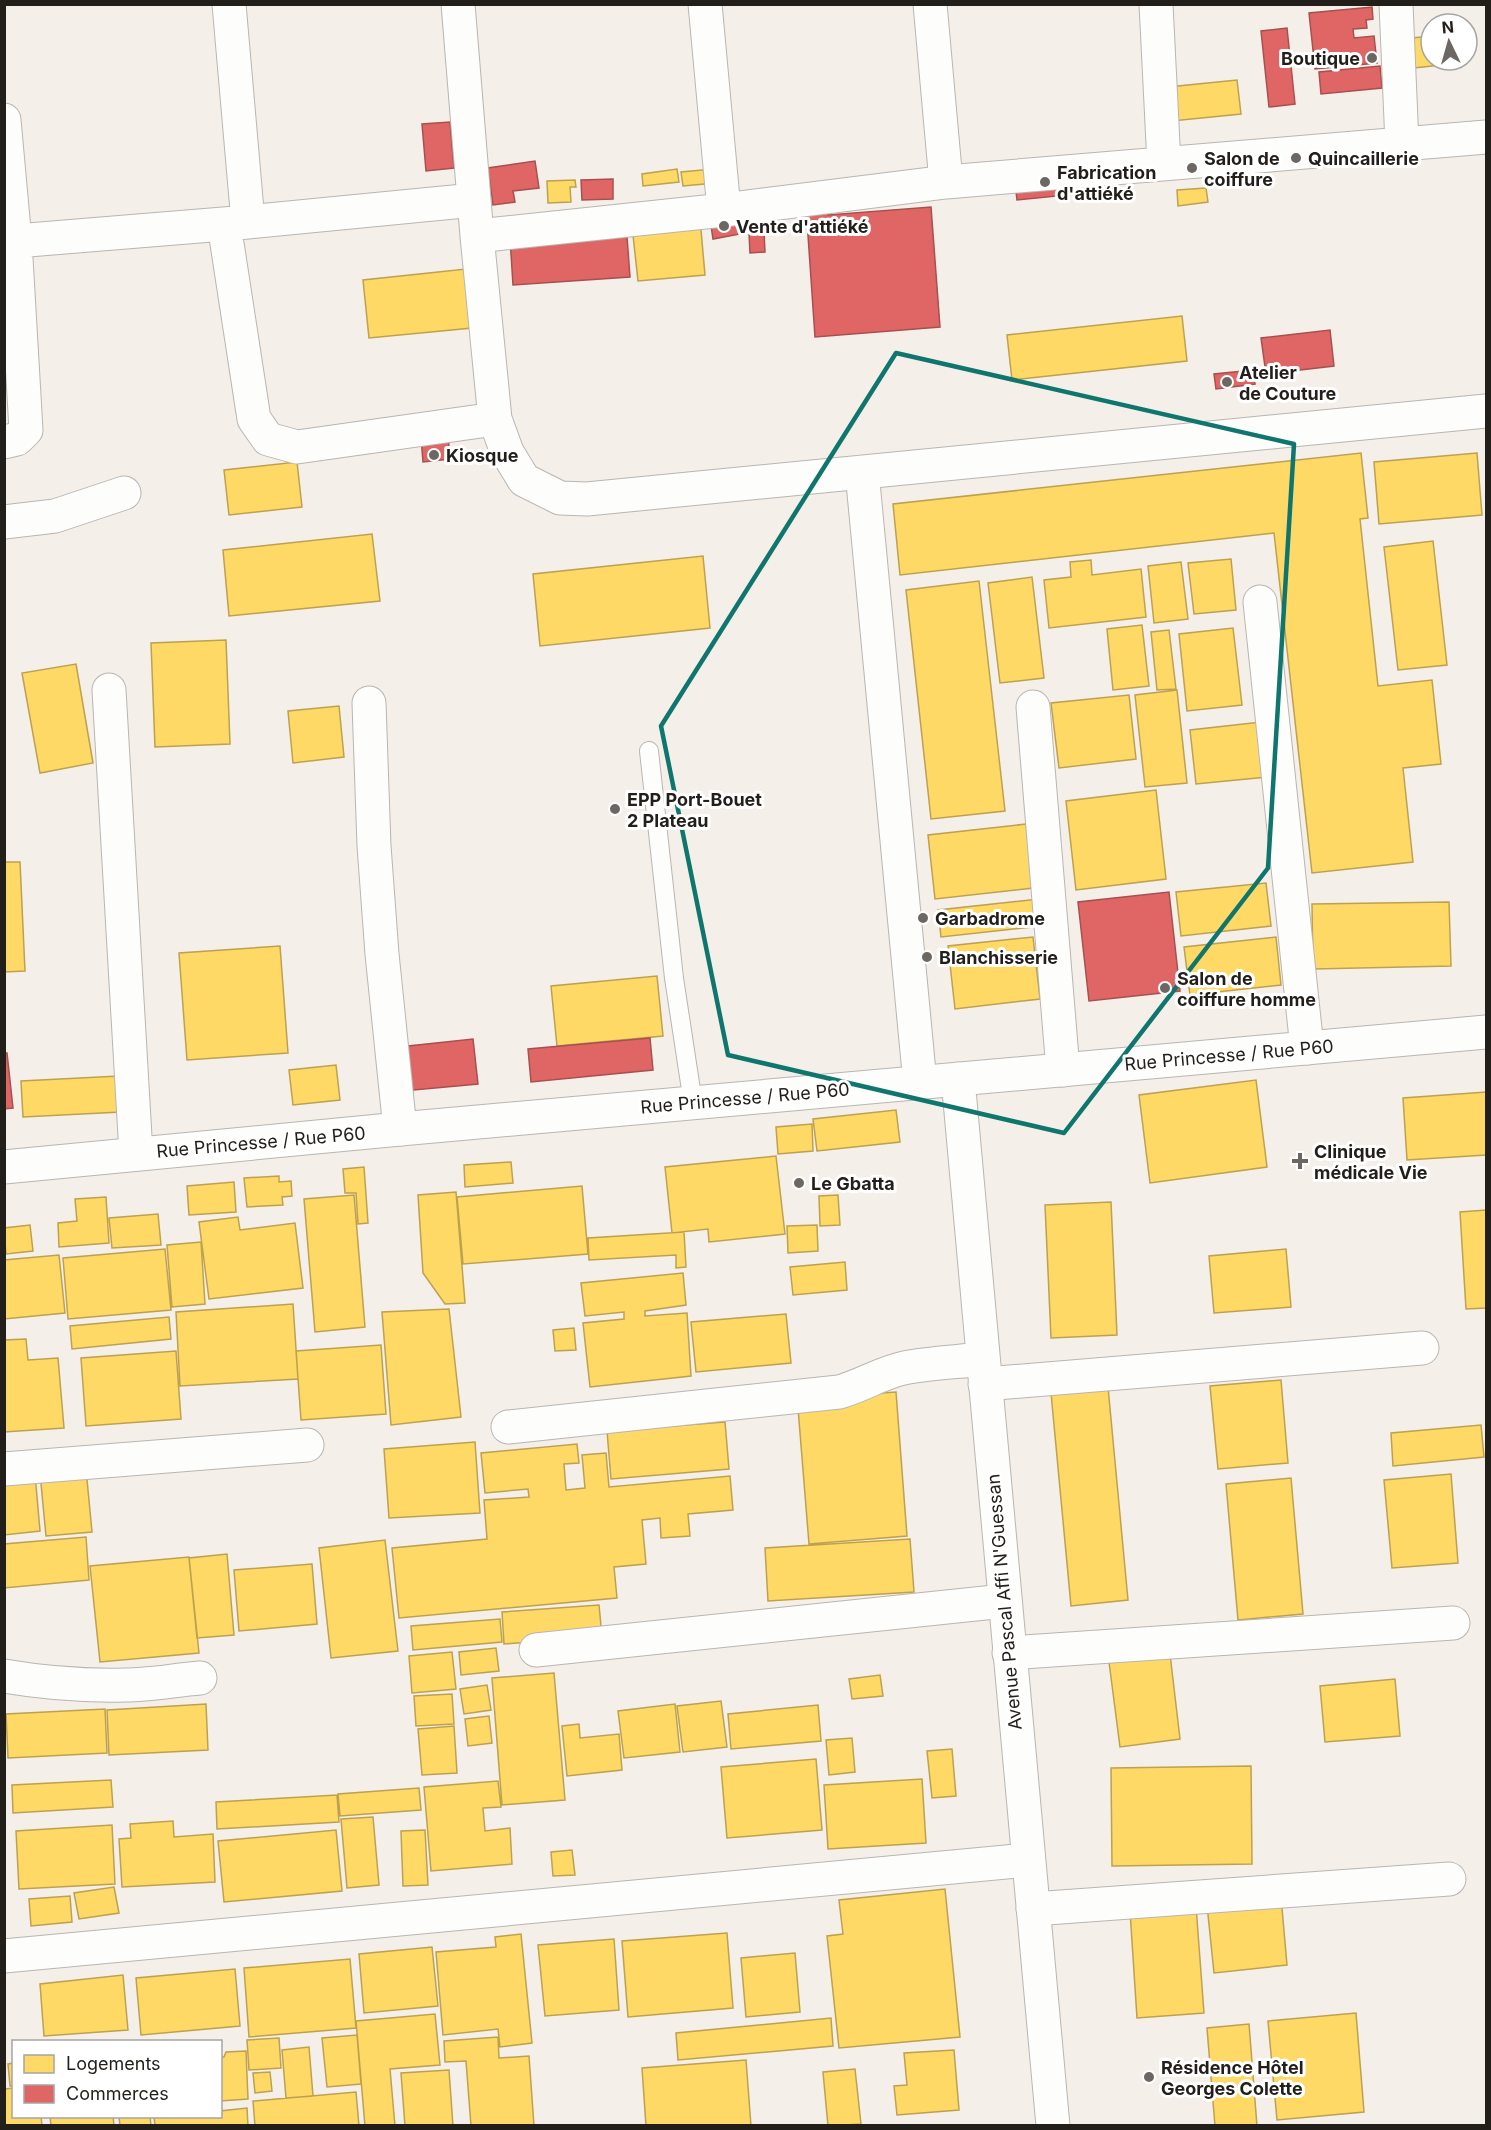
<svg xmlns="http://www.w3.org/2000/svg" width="1491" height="2130" font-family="Inter,sans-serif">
<rect width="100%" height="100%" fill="#f4efe9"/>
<path fill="#ffd966" stroke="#bda14f" stroke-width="1.5" d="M1431,36V60H1441V65L1405,69L1402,39Z
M1237,80L1241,114L1172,121L1168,87Z
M677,169L679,182L643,186L642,174Z
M713,169L715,183L683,186L681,172Z
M575,180L576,187H570L571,202L548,203L547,181Z
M1206,188L1208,202L1178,206L1177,190Z
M700,219L705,275L638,281L632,226Z
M466,269L472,328L369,338L363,280Z
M1182,316L1187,361L1012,380L1007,335Z
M1361,453L1368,518L1360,519L1378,686L1432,680L1441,764L1403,768L1413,862L1312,873L1274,533L900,575L893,504Z
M1477,453L1482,515L1379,524L1374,462Z
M297,462L302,507L229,515L224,470Z
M372,534L380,601L229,616L223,550Z
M1433,541L1447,665L1398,670L1384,547Z
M703,556L710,628L540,646L533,574Z
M1231,559L1236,610L1194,614L1188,563Z
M1091,560L1092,575L1141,569L1146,617L1049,628L1044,580L1071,577L1070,562Z
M1181,562L1188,619L1154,623L1148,566Z
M1032,577L1044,678L1000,683L988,583Z
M979,581L1005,811L931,819L906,590Z
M1142,625L1149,686L1113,690L1107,629Z
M1233,628L1242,705L1187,711L1179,634Z
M1169,630L1176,689L1157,690L1151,632Z
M226,640L230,744L155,747L151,643Z
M76,664L93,763L40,773L22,673Z
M1177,690L1187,783L1145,787L1135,695Z
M1129,695L1136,759L1059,768L1051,703Z
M339,706L344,757L293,763L288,711Z
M1261,722L1267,777L1196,784L1190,730Z
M1156,790L1166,879L1076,890L1066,801Z
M1026,824L1033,888L935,899L928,835Z
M4,862H20L25,971L4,972Z
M1266,883L1271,926L1181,936L1176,892Z
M1048,898L1051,925L941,937L938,910Z
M1449,902L1451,966L1313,969L1312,904Z
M1033,937L1040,999L955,1009L948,946Z
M1276,937L1281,985L1190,995L1184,947Z
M280,946L288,1053L187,1060L179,953Z
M657,976L663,1036L557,1046L551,986Z
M336,1065L340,1100L293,1105L289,1070Z
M119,1076L121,1112L23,1117L21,1081Z
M1256,1080L1267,1167L1150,1183L1139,1095Z
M1486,1092V1155L1407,1160L1403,1098Z
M896,1110L900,1142L817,1151L813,1119Z
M812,1124L813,1151L778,1154L776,1127Z
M776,1156L785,1234L709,1242L708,1229L672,1233L665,1167Z
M511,1162L513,1183L465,1187L464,1165Z
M364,1167L368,1223L358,1224L356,1193H345L343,1169Z
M279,1176V1182L291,1181L292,1196L282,1197L283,1205L247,1207L244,1178Z
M234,1182L236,1212L189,1215L187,1186Z
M582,1186L588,1254L463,1264L457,1197Z
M456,1192L465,1303L445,1304L423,1273L418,1195Z
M354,1195L365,1327L315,1332L304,1199Z
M838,1195L840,1225L820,1226L819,1196Z
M106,1197L109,1243L59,1247L58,1223L77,1221L75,1199Z
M1111,1202L1117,1335L1051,1338L1045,1205Z
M1486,1210V1308L1466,1309L1460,1212Z
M158,1214L161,1245L112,1248L109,1218Z
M238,1217L240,1230L295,1223L303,1288L209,1299L199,1222Z
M30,1225L33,1251L6,1254L4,1228Z
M817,1225L818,1251L788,1253L787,1226Z
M684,1232L686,1267L676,1268V1255L589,1260L588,1238Z
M201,1242L205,1304L172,1307L167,1245Z
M165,1249L171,1310L68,1319L63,1258Z
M1286,1249L1291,1307L1214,1313L1209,1256Z
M59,1255L65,1313L4,1319V1260Z
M845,1262L847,1290L793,1295L790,1267Z
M683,1273L686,1305L645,1311V1316L687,1313L691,1376L590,1387L583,1323L624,1319V1312L585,1316L581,1283Z
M293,1304L298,1379L180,1386L176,1312Z
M449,1309L461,1417L391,1425L382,1312Z
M786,1314L791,1363L696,1372L691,1322Z
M169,1317L171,1339L72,1349L70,1326Z
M574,1328L576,1350L555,1351L553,1330Z
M26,1339L28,1360L58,1358L64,1428L4,1432V1340Z
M381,1345L386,1414L301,1420L296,1351Z
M176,1351L181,1419L86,1426L81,1358Z
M1281,1380L1288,1463L1218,1469L1210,1386Z
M1108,1387L1128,1600L1071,1606L1051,1393Z
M896,1392L907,1536L809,1544L798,1408L826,1397Z
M725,1422L729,1469L611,1479L607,1431Z
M1481,1425L1484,1457L1393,1466L1391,1433Z
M475,1442L480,1513L389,1518L384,1449Z
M577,1444L579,1463L564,1464L566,1490L585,1488L582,1455L606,1453L609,1487L730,1476L733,1510L688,1514L690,1536L661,1538L660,1518L642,1520L646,1564L614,1567L617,1598L399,1618L392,1548L487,1539L484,1500L529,1497L528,1489L485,1493L481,1453Z
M86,1469L92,1532L46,1536L40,1473Z
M35,1474L40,1531L4,1535V1478Z
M1451,1474L1458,1563L1392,1568L1384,1480Z
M1291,1478L1303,1614L1238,1620L1226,1484Z
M86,1537L89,1580L4,1588V1544Z
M910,1539L914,1592L768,1601L765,1548Z
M385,1540L398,1651L331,1658L319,1548Z
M227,1554L234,1635L197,1638L189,1558Z
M189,1557L199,1653L100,1662L90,1566Z
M312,1564L317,1624L239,1631L234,1570Z
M599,1605L602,1636L504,1644L502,1612Z
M500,1619L502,1642L413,1650L411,1626Z
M496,1648L499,1671L461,1675L459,1652Z
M452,1652L456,1689L412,1693L409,1656Z
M1170,1654L1180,1739L1120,1747L1109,1662Z
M554,1673L565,1800L502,1805L492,1678Z
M880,1675L883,1696L852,1699L849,1679Z
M1395,1679L1400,1736L1325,1742L1320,1686Z
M487,1685L491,1710L464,1714L460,1689Z
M452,1694L454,1724L416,1726L414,1696Z
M721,1701L727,1747L683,1752L677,1706Z
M206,1704L208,1750L109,1755L107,1710Z
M675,1704L680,1752L624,1758L618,1711Z
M818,1705L821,1741L731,1749L728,1714Z
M105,1709L107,1753L8,1758L6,1714Z
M489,1716L492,1743L468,1746L465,1719Z
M579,1724L580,1738L619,1734L622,1770L567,1776L562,1726Z
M454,1726L457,1773L422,1775L418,1729Z
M852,1738L855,1772L829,1775L826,1740Z
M952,1749L956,1796L932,1798L927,1751Z
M816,1759L822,1830L727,1838L721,1767Z
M1251,1766L1252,1864L1112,1866L1111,1768Z
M922,1779L926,1843L828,1849L824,1785Z
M111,1780L113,1807L13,1813L12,1785Z
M498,1781L501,1807L483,1808L485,1831L510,1828L512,1864L431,1871L424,1787Z
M419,1788L421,1810L340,1816L338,1794Z
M337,1795L339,1822L217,1829L216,1802Z
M373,1817L379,1885L347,1888L341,1819Z
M173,1821L174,1837L213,1834L215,1882L122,1887L119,1839L131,1838L130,1824Z
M112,1825L115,1884L19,1889L16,1831Z
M336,1830L342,1891L224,1902L218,1841Z
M425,1830L428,1885L403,1886L401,1831Z
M572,1850L575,1875L553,1876L551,1852Z
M114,1887L119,1913L79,1919L74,1893Z
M945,1889L960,2037L839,2048L827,1936L843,1934L839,1900Z
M70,1896L72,1922L31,1926L29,1899Z
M1281,1897L1287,1965L1214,1973L1207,1905Z
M1196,1906L1204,2013L1137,2018L1130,1911Z
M727,1933L733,2008L628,2017L622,1941Z
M521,1934L532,2043L500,2047L498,2029L443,2035L436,1952L496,1947L495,1937Z
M614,1939L619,2010L545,2016L538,1945Z
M432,1947L438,2006L364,2013L359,1954Z
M795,1953L800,2012L746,2017L741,1958Z
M350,1959L356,2028L249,2037L244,1968Z
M235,1969L240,2026L141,2035L136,1978Z
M123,1975L128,2030L44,2036L40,1984Z
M1356,2013L1364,2112L1277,2120L1268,2021Z
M435,2014L440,2065L390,2069L395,2126H365L356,2021Z
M831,2018L833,2046L678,2060L676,2033Z
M1249,2024L1257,2126H1215L1207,2028Z
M357,2035L361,2084L327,2087L322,2038Z
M498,2037L499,2058L529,2056L534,2126H471L466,2061L445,2062L444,2041Z
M279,2038L281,2068L249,2070L247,2040Z
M309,2047L313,2096L286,2098L282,2050Z
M954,2050L959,2110L897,2115L894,2086L907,2085L904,2053Z
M246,2051L248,2099L220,2101V2057H224L226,2052Z
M746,2060L751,2126H646L642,2068Z
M14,2063V2086H10L8,2064Z
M855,2069L861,2124L828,2126L823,2072Z
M449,2070L453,2126H405L401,2073Z
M270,2072L272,2091L255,2093L253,2073Z
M14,2088V2116H41L42,2126H4V2089Z
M356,2092L359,2126H255L253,2101Z
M247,2108L248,2126H155L154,2116H220V2111Z
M50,2116H113L114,2126H51Z
M119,2116H150L151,2126H120Z"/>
<path fill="#e06666" stroke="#a7504f" stroke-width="1.5" d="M1372,7L1373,19L1366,20L1367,28L1353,29L1354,38L1374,36L1377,63L1315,69L1309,13Z
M1287,28L1295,104L1269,107L1261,31Z
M1380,66L1382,88L1321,94L1319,72Z
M450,122L454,168L426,171L422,124Z
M535,161L539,188L513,191L515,202L493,205L488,168Z
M1094,175L1096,192L1017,200L1015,183Z
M613,179V199L582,200L581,180Z
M827,204L828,215L931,207L940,327L815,337L806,206Z
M748,213H763L765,252L750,253Z
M737,215L740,234L713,239L710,219Z
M627,237L630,277L513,285L510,238L529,243Z
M1330,330L1334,366L1266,374L1261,338Z
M1253,370L1255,384L1216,389L1214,374Z
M448,435L450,459L423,462L421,437Z
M1169,892L1180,991L1089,1001L1078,902Z
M650,1038L653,1070L531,1082L528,1049Z
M473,1039L478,1084L403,1091L399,1047Z
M4,1053H7L13,1108L4,1109Z"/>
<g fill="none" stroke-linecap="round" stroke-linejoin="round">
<g stroke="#b9b5b1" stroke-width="20">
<path id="service" d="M649,751L674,978L693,1103"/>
</g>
<g stroke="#b9b5b1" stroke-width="35">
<path id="minor" d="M229,4L248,222
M458,4L477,236L495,419L507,452L524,480L560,498L587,499L1486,411
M705,4L724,210
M930,4L946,182
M1156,4L1164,164
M1396,4L1402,144
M4,120L15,241L26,430L17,439L4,442
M224,224L254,419L268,439L297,447L495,419
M477,236L724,210L946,182L1486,137
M4,242L248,222L474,200
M862,472L920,1083
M4,522L55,516L124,493
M1260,602L1307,1048
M109,690L136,1154
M369,703L374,846L382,954L400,1129
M1033,707L1063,1070
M985,1384L1422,1348
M508,1427L839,1392C861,1386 881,1373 904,1368C929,1363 957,1362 982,1359
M4,1469L307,1445
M536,1650L1004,1601
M1009,1653L1453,1623
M4,1676C45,1683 84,1686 125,1685C150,1685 175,1680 200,1678
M1033,1909L1449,1879
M4,1956L1028,1860"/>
</g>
<g stroke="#b9b5b1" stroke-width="35">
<path id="tertiary" d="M958,1079L1053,2126
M4,1167L400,1129L1486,1032"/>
</g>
<use href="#service" stroke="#fdfdfc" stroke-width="18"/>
<use href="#minor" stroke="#fdfdfc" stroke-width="33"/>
<use href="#tertiary" stroke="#fdfdfc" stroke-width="33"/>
</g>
<path fill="none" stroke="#0f766e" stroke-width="4.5" stroke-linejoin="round" d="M896,353L1294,444L1268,868L1064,1133L728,1055L661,726Z"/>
<g fill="#6c6762" stroke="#fff" stroke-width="2">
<circle cx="1372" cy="58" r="6"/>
<circle cx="1296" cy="158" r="6"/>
<circle cx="1192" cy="168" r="6"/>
<circle cx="1045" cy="182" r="6"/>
<circle cx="724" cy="226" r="6"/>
<circle cx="1227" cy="382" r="6"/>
<circle cx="434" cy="455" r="6"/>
<circle cx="615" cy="809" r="6"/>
<circle cx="923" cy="918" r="6"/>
<circle cx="927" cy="957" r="6"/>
<circle cx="1165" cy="988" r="6"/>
<path d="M1297 1152h6v6h6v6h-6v6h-6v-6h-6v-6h6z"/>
<circle cx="799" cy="1183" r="6"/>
<circle cx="1149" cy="2077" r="6"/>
</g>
<g text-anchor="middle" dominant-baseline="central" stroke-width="6" stroke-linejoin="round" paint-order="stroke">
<g font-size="18" font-weight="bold" fill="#221e1a" stroke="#fff" text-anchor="start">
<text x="1360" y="58" text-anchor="end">Boutique</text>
<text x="1204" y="158">Salon de<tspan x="1204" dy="21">coiffure</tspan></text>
<text x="1308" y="158">Quincaillerie</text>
<text x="1057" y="172">Fabrication<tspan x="1057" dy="21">d'attiéké</tspan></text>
<text x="736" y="226">Vente d'attiéké</text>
<text x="1239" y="372">Atelier<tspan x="1239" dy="21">de Couture</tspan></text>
<text x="446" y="455">Kiosque</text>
<text x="627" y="799">EPP Port-Bouet<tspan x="627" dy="21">2 Plateau</tspan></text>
<text x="935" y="918">Garbadrome</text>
<text x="939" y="957">Blanchisserie</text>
<text x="1177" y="978">Salon de<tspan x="1177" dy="21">coiffure homme</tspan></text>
<text x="1314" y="1151">Clinique<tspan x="1314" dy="21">médicale Vie</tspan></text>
<text x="811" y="1183">Le Gbatta</text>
<text x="1161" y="2067">Résidence Hôtel<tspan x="1161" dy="21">Georges Colette</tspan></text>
</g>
<g font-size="18" fill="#221e1a" stroke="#fff">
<text transform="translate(1229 1055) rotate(-5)">Rue Princesse / Rue P60</text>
<text transform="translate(745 1098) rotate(-5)">Rue Princesse / Rue P60</text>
<text transform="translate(261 1142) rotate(-5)">Rue Princesse / Rue P60</text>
<text transform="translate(1004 1602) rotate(-95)">Avenue Pascal Affi N'Guessan</text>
</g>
</g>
<rect width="1491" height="2130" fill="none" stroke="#221e1a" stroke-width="12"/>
<rect x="12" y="2040" width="210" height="78" fill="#ffffff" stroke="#a7a5a3" stroke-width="1.5"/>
<rect x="24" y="2055" width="30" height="18" fill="#ffd966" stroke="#a7a5a3" stroke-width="1.5"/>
<text x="66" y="2070" font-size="18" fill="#221e1a">Logements</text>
<rect x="24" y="2085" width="30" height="18" fill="#e06666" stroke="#a7a5a3" stroke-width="1.5"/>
<text x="66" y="2100" font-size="18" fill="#221e1a">Commerces</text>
<g transform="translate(1449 42) rotate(355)"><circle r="28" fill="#ffffff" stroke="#a7a5a3" stroke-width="1.5"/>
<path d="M0-4.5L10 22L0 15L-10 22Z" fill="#6c6762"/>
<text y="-9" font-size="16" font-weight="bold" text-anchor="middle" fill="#221e1a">N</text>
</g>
</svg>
